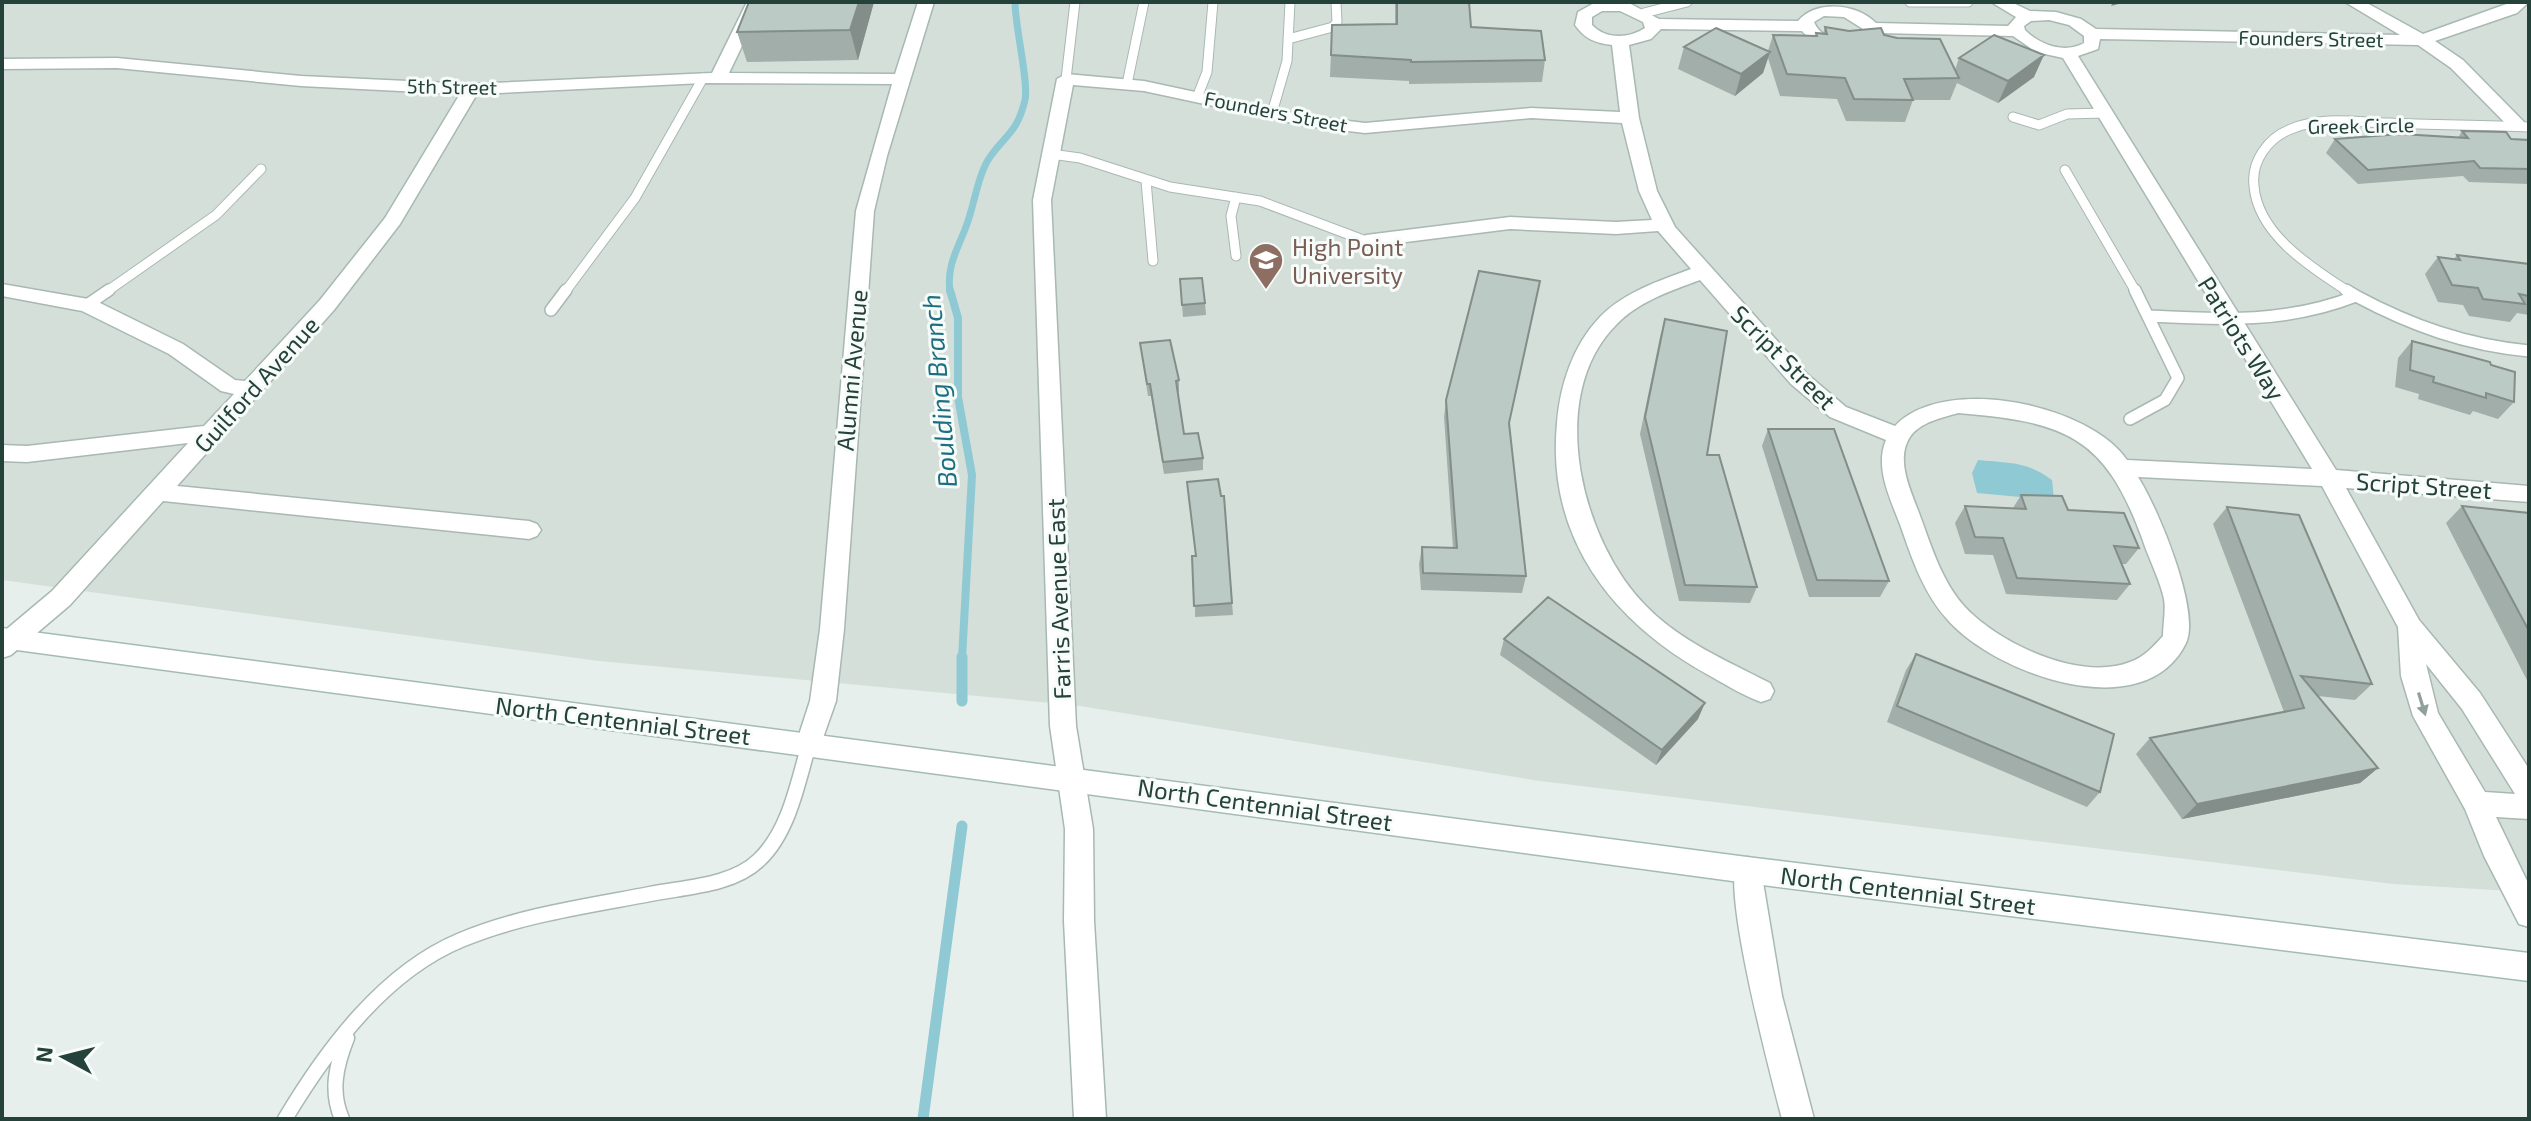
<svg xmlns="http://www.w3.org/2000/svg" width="2531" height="1121" font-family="'Exo 2',sans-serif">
<rect width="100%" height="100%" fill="#e6efeb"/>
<path fill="#d4dfda" d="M2,2H2529V892L2393,884L1540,781L1074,705L599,661L2,580Z"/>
<path fill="#8ec9d4" d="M1978,460C2007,463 2027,461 2052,480L2054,500L1977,493L1972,473Z"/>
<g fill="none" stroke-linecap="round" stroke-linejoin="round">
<path stroke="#8ec9d4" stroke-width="7" d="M950,292C946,263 960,246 968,221C974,204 979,172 990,157C1007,133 1017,133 1025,100C1029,82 1015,27 1015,2"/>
<path stroke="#8ec9d4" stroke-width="8" d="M950,290L958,318V397L972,475L962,659"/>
<path stroke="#8ec9d4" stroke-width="11" d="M962,701V657
M923,1119L962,826"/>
<g stroke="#a8b8b2" stroke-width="11">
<path id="lane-far2" d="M1910,2H1968
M1644,13L1687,2
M1288,39L1333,27L1337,22L1336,2
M1066,79L1075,2
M1127,84L1144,2
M1198,95L1207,72L1213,2
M1272,113L1287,61L1290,2
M2013,117L2039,125L2067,114L2105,113
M1051,154L1080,158L1170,187L1260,201L1366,241
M2065,170L2136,292
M1146,181L1153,261
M1236,197L1231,216L1236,256
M106,292L216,215L261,169
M565,292L635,198L703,78
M2349,292C2312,268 2258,235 2254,186C2251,161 2268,138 2291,129C2321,116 2356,122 2388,123C2435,125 2482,125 2529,127"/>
</g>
<g stroke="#a8b8b2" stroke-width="14">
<path id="lane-far1" d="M2356,296C2412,326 2466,345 2529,351
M87,305L109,290
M551,310L566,290
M2150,316C2222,320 2288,323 2356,296L2346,290
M2130,419L2165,400L2178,378L2135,290"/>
</g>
<g stroke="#a8b8b2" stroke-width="17">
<path id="lane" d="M285,1119C327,1049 384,972 461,940C521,915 587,906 650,894C685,887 732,886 759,860C789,832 798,782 809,744
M342,1119C330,1091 336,1066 347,1038"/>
</g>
<g stroke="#a8b8b2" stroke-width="3">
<path id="street" d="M747,2H763L729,73L895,74L918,2H934L887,156L874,211L844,629L836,701L818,752L809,755L800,752L796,744L810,701L820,629L856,211L892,84L703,83L477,94L400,224L334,310L177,486L529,521L537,524L541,530L537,536L529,539L163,501L70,605L11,655L2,658V633L52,591L188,443L27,462L2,461V445L27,446L204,426L234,394L221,391L169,354L82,311L2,296V284L94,300L183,344L235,380L245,381L320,300L385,218L460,94L301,86L117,68L2,69V59L117,58L301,76L471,84L712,73Z
M1596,2L1629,3L1659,19L1798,21C1816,0 1856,3 1876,23L2008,26L2016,17L1991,2H2011L2030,11L2056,12L2081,19L2096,29L2400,35L2345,2H2365L2423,34L2512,2H2529L2517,13L2435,41L2463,60L2524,122L2527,126L2524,130H2512L2451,68L2418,45L2100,39L2098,49L2078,56L2336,470L2529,486V502L2346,488L2419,620L2480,693L2529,769V819L2496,817L2529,885V927L2519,924L2484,856L2465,809L2413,716L2401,676L2398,627L2322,486L2138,477C2157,506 2201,611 2186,643C2144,729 1993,673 1947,619C1924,594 1912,559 1901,527C1891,500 1874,468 1886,440L1830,417L1791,384L1700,280C1670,291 1637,302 1615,326C1545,398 1582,542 1646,606C1680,641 1727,661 1770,683L1774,691L1770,699L1761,702C1744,696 1728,686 1712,677C1614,624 1546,540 1557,423C1560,385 1573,345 1600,317C1624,292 1659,281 1691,269L1658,231L1616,234L1510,229L1366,247L1356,241L1366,235L1510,217L1616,222L1652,220L1639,191L1622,123L1531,118L1365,133L1307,126L1144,91L1073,85L1051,200L1076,726L1093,829L1094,921L1106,1119H1074L1064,921L1065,829L1050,726L1033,200L1057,79L1066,74L1144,81L1307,116L1365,123L1531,108L1620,112L1612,45C1595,43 1585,39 1575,25L1578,12ZM1602,11H1620L1643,22L1645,28C1628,39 1605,39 1592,25V17ZM1824,16L1844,17L1863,29L1862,34C1845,43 1822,41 1814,22ZM2049,20L2069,25L2084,36V43C2064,54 2040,45 2025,30L2024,26L2031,21ZM1661,29L1802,31C1817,49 1867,61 1879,33L2013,36L2036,52L2063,58L2312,469L2127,460C2089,404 1944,374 1895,426L1846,407L1807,374L1675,227L1657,191L1639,118L1629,45L1651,39ZM1958,413C2065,422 2105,435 2143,541C2149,559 2160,580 2164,599C2166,610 2163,624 2163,636C2153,647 2144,657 2130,662C2080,682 1998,643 1964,606C1941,580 1931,545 1919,513C1911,491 1895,460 1910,437C1920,422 1942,418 1958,413ZM2426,664L2462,709L2515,794L2485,792L2438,713Z
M1747,857L1757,861L1761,870L1782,996L1814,1119H1782C1771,1076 1722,893 1737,861Z"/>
</g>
<g stroke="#a4bbb3" stroke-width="3">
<path id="secondary" d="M2,628L1747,857L2529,953V981L1747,883L2,648Z"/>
</g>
<use href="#lane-far2" stroke="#fff" stroke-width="9"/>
<use href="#lane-far1" stroke="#fff" stroke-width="11"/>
<use href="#lane" stroke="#fff" stroke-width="14"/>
<use href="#street" fill="#fff" fill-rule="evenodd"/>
<use href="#secondary" fill="#fff" fill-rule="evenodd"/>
</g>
<path fill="#a1aea9" d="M749,2H874L858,60L747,62L737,32Z
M1395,2H1469L1471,27L1545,60L1542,82L1409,84V81L1330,77L1332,25L1395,24Z
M1825,27L1884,35L1955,70L1959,58L2034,77L1998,103L1957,83L1950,100H1913L1905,122L1846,121L1837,99L1780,96L1768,58L1763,73L1735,96L1678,69L1684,47L1768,51L1773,35L1815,36L1816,33L1823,34Z
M2462,131L2511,139L2529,140V184L2469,182L2463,176L2358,184L2326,153L2335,139L2458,138Z
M2457,255L2529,264V315L2517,313L2510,322L2469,316L2463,305L2438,302L2425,274L2438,257L2454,259Z
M1180,279L1205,303L1206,315L1183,317Z
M1665,319L1707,455L1757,587L1750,603L1679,601L1640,434L1660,337Z
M2412,341L2491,365L2514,402L2498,419L2473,411L2470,415L2418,399L2419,394L2395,387L2398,358Z
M1140,343L1179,380V392H1177L1184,434L1203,458V470L1164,474L1151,396H1148Z
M1446,400L1509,425L1526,576L1522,593L1421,590L1419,564L1422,547L1453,548L1444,417Z
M1768,429L1889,581L1880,597H1809L1762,446Z
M1187,482L1232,603L1233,615L1195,617L1196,556Z
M2021,495L2068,510L2139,548L2126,564H2121L2130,584L2117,600L2006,594L1993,555L1965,554L1955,523L1965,506L2013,508Z
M2462,506L2529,513V684L2446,523Z
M2227,507L2372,684L2355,700L2318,696L2378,768L2360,783L2182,819L2136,754L2150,738L2284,712L2213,524Z
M1504,639L1698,719L1656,765L1500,655Z
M1916,654L2100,792L2087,807L1887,722L1906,670Z"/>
<path fill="#838d89" d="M859,2H874L858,60L850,30Z
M2113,2H2126L2111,6Z
M1770,52L1763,73L1735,96L1741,74Z
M2044,55L2034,77L1998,103L2008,81Z
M1705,703L1698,719L1656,765L1662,750Z
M2378,768L2360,783L2182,819L2197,804Z"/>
<path fill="#bbcac4" stroke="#838d89" stroke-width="2" d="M749,2H859L850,30L737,32Z
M1397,2H1469L1471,27L1541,31L1545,60L1411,62V60L1331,55L1332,25L1397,24Z
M1825,27L1849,31L1881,28L1884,35L1897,38L1940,39L1959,78L1904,79L1913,100L1854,99L1845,78L1787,74L1773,35L1817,36L1816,33L1827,34Z
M1716,28L1770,52L1741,74L1684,47Z
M1994,35L2044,55L2008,81L1959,58Z
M2462,131L2506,132L2511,139L2529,140V169L2480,168L2474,161L2368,170L2335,139L2401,134L2468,138Z
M2457,255L2529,264V296L2519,294L2525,304L2483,299L2478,288L2452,285L2438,257L2460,260Z
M1479,271L1540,281L1509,423L1526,576L1423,573L1422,547L1457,548L1446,400Z
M1202,278L1205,303L1182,305L1180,279Z
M1665,319L1727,331L1707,455H1719L1757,587L1685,585L1645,417Z
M1170,340L1179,380L1176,381L1184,434L1198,433L1203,458L1163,462L1150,384H1147L1140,343Z
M2412,341L2490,362L2491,365L2515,372L2514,402L2486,393V398L2433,382L2434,377L2410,370Z
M1768,429H1834L1889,581L1817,580Z
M1218,479L1221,496H1224L1232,603L1194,606L1192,556H1196L1187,482Z
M2021,495L2062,496L2068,510L2124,513L2139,548L2114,546L2130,584L2017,578L2003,538L1975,537L1965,506L2026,509Z
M2462,506L2529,513V631Z
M2227,507L2299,515L2372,684L2301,676L2378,768L2197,804L2150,738L2304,708Z
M1548,597L1705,703L1662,750L1504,639Z
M1916,654L2114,734L2100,792L1897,706Z"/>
<defs><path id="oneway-solid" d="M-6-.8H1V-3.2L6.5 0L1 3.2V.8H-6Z" transform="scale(2)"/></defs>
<use fill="#92a09c" href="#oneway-solid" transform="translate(2422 704) rotate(73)"/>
<defs>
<g id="university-pin" transform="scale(1.8)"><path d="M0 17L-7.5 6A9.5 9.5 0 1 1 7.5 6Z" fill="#8d6e63" stroke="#f7fbf9"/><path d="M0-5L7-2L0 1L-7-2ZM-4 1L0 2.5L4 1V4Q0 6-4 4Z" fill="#fff"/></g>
</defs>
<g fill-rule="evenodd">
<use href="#university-pin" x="1266" y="260"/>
</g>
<g text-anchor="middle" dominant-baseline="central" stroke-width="6" stroke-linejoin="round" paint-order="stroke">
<g font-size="20" fill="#24423a" stroke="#f7fbf9">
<text transform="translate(2311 38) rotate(1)">Founders Street</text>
<text transform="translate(452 86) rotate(1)">5th Street</text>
<text transform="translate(1276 111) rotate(11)">Founders Street</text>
<text transform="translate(2361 125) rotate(-1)">Greek Circle</text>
</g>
<g font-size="24" fill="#785e54" stroke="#f7fbf9" text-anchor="start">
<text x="1292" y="246">High Point<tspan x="1292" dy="28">University</tspan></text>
</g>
<g font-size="24" fill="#24423a" stroke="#f7fbf9">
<text transform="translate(2242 338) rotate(58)">Patriots Way</text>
<text transform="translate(1784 357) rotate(45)">Script Street</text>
<text transform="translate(851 370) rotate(-85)">Alumni Avenue</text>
<text transform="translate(256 384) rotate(-48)">Guilford Avenue</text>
<text transform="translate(2424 485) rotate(4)">Script Street</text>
<text transform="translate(1058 599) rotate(-92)">Farris Avenue East</text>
<text transform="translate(623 720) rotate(7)">North Centennial Street</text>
<text transform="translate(1265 804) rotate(8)">North Centennial Street</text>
<text transform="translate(1908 890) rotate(7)">North Centennial Street</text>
</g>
<g font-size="26" font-style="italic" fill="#1c6f80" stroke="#f7fbf9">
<text transform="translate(938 391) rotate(-95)">Boulding Branch</text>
</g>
</g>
<rect width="2531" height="1121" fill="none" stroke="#24423a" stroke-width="8"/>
<g transform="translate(64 1057) rotate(277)" stroke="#f7fbf9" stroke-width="6" paint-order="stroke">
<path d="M0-6L14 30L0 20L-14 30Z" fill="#24423a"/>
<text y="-12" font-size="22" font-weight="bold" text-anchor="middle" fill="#24423a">N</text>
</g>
</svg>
